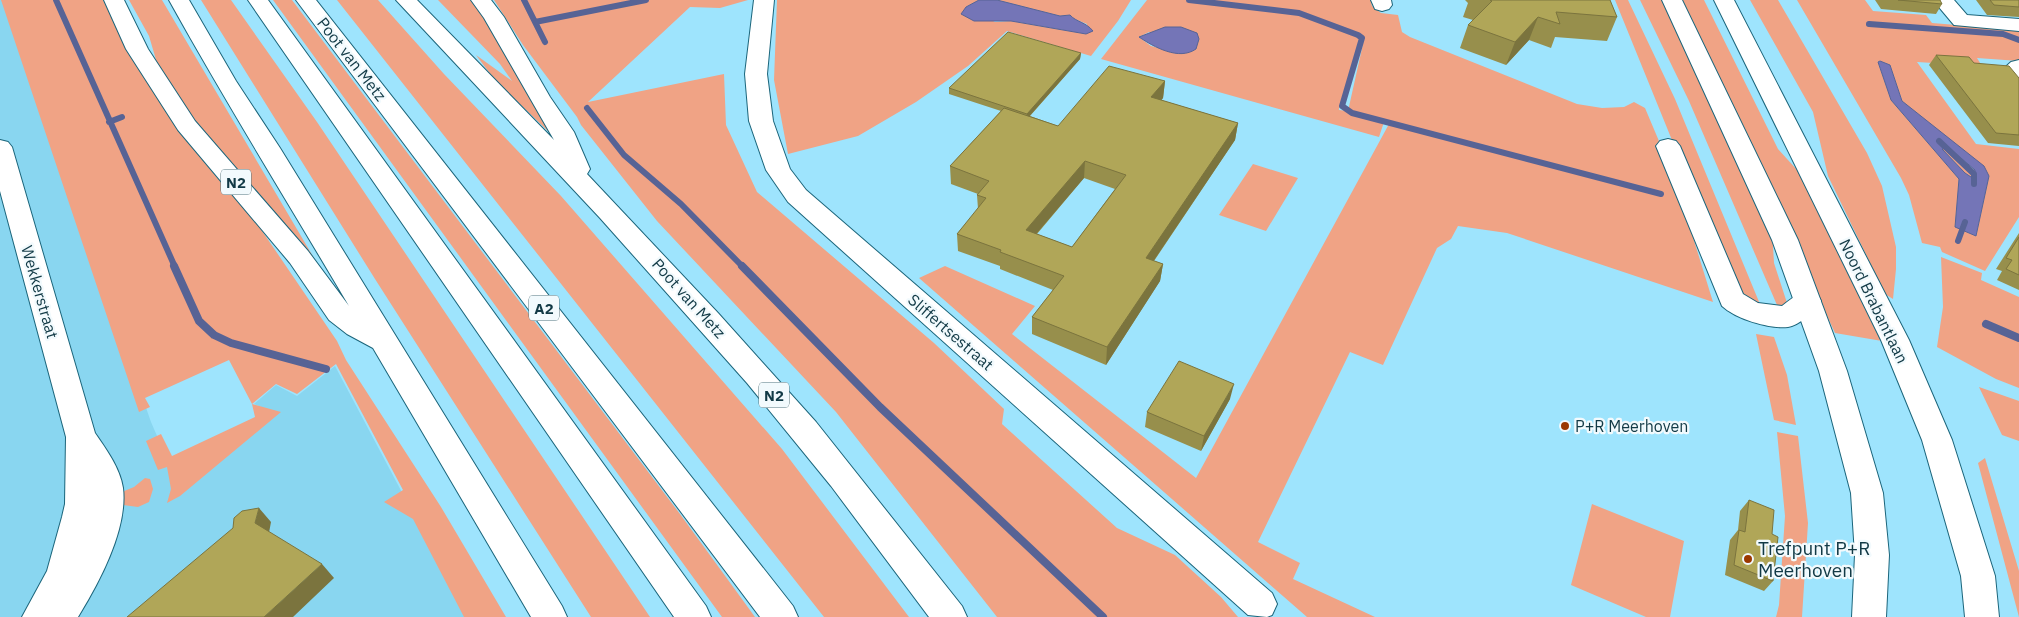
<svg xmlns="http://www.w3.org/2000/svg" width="2019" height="617" font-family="'IBM Plex Sans',sans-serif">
<rect width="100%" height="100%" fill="#9ee4fd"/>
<path fill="#89d6f0" d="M0,0H13L79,216L151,422L179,487L276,413L254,404L276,385L297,396L335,366L468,617H0Z"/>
<path fill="#f0a385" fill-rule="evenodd" d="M1,0H103L159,99L210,169L256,222L337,341L346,360L441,507L506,617H464L413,519L384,502L403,490L336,364L297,394L276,384L252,404L281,412L180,496L167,503L171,489L167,467L158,470L146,441L161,434L172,456L255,417L252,404L229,360L145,398L150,407L139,412Z
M129,0H162L321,270L191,121L162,80L149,36Z
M201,0H231L317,122L650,617H591L375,279Z
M273,0H292L680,514L755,617H722Z
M337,0H378L444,74L561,196L782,449L909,617H824Z
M438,0H474L554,137L494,79L476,55L512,81L500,64Z
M494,0H748L720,8L690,7L588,102L724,74L726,125L757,192L934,343L1004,409L1002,424L1117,528L1175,555L1221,597L1238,617H997L836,412L657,221L581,125L577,117L523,45Z
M777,0H979L966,7L995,22L1011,21L1086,34L1087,24L1072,18L1070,15L1060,16L997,0H1131L1118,21L1091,56L1007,31L968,66L916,102L858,136L788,154L774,80Z
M1147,0H1371L1372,6L1381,13L1398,15L1402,32L1410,37L1577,104L1602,108L1624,107L1634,102L1645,108L1675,179L1713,302L1507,233L1458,226L1451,239L1437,248L1383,365L1350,352L1258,542L1300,563L1293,579L1375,617H1307L919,278L945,266L1035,306L1012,334L1196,478L1389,124L1384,122L1379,137L1101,59ZM1149,32L1183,54L1151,46L1139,37ZM1363,44L1348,111L1339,110V109Z
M1615,0H1628L1675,99L1762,309L1745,302L1676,150Z
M1640,0H1665L1772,229L1774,263L1787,303L1780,312L1689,101Z
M1681,0H1704L1778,149L1808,182L1882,341L1835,333Z
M1750,0H1778L1867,153L1882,186L1896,247V269L1893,299L1885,294L1828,176L1813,112Z
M1797,0H1865L1873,11L1926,15L1932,23L2019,30V61L1977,58L1982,66L1917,62L1976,144L2019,149V217L1985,271L1942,252L1940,247L1922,243L1909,195L1901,178ZM1880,61L1890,65L1902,101L1989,176L1976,236L1955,227L1959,179L1891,100L1878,62Z
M1948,148L1975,171L1974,175L1971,177L1965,173L1942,149Z
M1253,164L1298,178L1266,231L1219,215Z
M1941,257L1982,273L1981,280L2019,297V388L1996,379L1937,347L1943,307Z
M1756,334L1774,337L1787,375L1796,425L1774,420Z
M1979,387L2019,401V441L2002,435Z
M1777,432L1798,436L1808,523L1802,617H1776L1779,605L1785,516Z
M1985,458L2019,571V617L1978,463Z
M145,478L150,479L153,489L149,502L138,507L123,505L117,494L134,487Z
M1592,504L1684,541L1670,617H1646L1571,585Z"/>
<path fill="#7475b7" stroke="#576395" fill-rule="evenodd" d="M979,0H997L1060,16L1070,15C1076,22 1086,22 1093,31L1086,34L1011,21H974L961,14L966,7Z
M1165,27H1181L1197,33L1199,39L1196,49C1179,61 1154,47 1139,37Z
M1880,61L1890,65L1902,101L1984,166L1989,176L1976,236L1955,227L1959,179L1891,100L1878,62ZM1949,148L1975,170L1974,175L1971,177L1965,173L1942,149Z"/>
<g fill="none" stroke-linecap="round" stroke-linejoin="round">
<path stroke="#576395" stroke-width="6" d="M56,0L175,267
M524,0L545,42
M1189,0L1299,13L1358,35L1362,38L1342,106L1352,113L1661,194
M535,22L646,0
M1869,24L2003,34L2019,40
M587,108L624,155L681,204L743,267
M109,122L122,117
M1939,141L1974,174V184
M1958,241L1965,222"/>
<path stroke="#576395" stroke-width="8" d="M174,266L199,321L214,335L231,343L326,369
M742,266L880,407L1103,617
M1986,324L2019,338"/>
<g stroke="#1b657b" stroke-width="2">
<path id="minor" d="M754,0H774L767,74L773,121L790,169L806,190L1272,593L1277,604L1272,615L1267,617L1248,615L788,202L766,170L749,121L745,74Z
M1371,0H1391L1392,5L1389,9L1382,11L1375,9Z
M1933,0H1954L1967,15L2019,19V31L1954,25Z
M2019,60V88L2011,86L2000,72L2011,62Z
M1668,139L1676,141L1680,146L1743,294L1758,303L1782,306C1794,297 1801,290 1817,294L1821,301C1815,311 1800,325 1788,327C1769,329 1736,319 1722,306L1656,146L1660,141Z
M0,140L8,142L12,147L95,433C106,449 120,468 123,488C128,529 99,583 78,617H22L47,571L62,517L65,504L66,437L0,191Z"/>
</g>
<g stroke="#1b657b" stroke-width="2">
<path id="secondary" d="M1662,0H1682L1798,240L1847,371L1883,493L1889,555L1886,617H1852L1855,555L1851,493L1819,371L1772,240Z
M1714,0H1734L1909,340L1952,440L1995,576L1999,617H1965L1961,576L1922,440L1881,340Z"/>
</g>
<g stroke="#1b657b" stroke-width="2">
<path id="trunk" d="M104,0H124L148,49L195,121L308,251L349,306C289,204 226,103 169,0H189L236,81L280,148L562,606L567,617H531L373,348L347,334L329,320L290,263L178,130L126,49Z
M396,0H417L554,140L484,18L471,0H491L504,17L550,97L574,132L590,169L587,174L718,313L816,422L962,606L967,617H929L831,486L747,383L600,218Z"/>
</g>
<g stroke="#1b657b" stroke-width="2">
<path id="motorway" d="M248,0H268L706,606L711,617H674Z
M296,0H316L793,606L798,617H760Z"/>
</g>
<use href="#minor" fill="#fff" fill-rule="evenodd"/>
<use href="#secondary" fill="#fff" fill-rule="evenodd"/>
<use href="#trunk" fill="#fff" fill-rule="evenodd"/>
<use href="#motorway" fill="#fff" fill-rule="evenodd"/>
</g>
<path fill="#978f4c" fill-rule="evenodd" d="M1465,0H1610L1617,17L1607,41L1555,37L1551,48L1529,40L1506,65L1460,48L1468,25L1473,20L1463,17L1468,3Z
M1875,0H1940L1942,4L1936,14L1881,9Z
M1976,0H2019V17L1987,15Z
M1081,53L1080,59L1030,116L1058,126L1165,81L1163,98L1161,100L1238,123L1235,140L1154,261L1163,264L1160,281L1106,365L1032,334V317L1053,290L1000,269V266L958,251L957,234L978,209L977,195L978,194L951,184L950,166L1001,111L949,94V88ZM1084,178L1115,189L1072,247L1037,234Z
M1936,55L1974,63L2019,78V146L1988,143L1929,65Z
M2019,233V290L1997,280L2002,271L1996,269Z
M1230,399L1201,451L1145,427L1147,412Z
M1749,500L1772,534L1773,581L1764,591L1725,575L1730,540L1738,530L1740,511Z"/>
<path fill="#7b743e" d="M1538,17L1529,40L1506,65L1515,42Z
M1081,53L1080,59L1026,120L1027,114Z
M1165,81L1163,98L1150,114L1151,97Z
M1238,123L1235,140L1144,275L1146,258Z
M1085,161L1084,178L1025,247L1026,230Z
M1163,264L1160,281L1106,365L1107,347Z
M1234,384L1230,399L1201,451L1204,436Z
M259,508L271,522L268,538L255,523Z
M322,564L334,578L293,617H264Z"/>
<path fill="#b0a658" stroke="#7b743e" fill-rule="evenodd" d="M1490,0H1610L1617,17L1556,12L1560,24L1538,17L1515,42L1468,25L1492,1Z
M1898,0H1940L1942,4Z
M1990,0H2019V7L1994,5Z
M1008,32L1081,53L1027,114L949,88Z
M1936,55L1969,57L1974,63L2009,66L2019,78V135L1996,133Z
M1109,66L1165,81L1151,97L1238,123L1146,258L1163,264L1107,347L1032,317L1064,276L1000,252L1001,250L957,234L986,198L977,195L989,181L950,166L1004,108L1058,126ZM1085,161L1126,175L1072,247L1026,230Z
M2019,237V275L2006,269L2012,260L2006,258Z
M1179,361L1234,384L1204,436L1147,412Z
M1749,500L1774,510L1772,534L1778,537L1773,581L1734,565L1739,530L1745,532Z
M259,508L255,523L322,564L264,617H127L233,528L234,518L242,511Z"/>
<g fill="#9b3800" stroke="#f2fafd" stroke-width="2">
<circle cx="1565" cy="426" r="5"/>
<circle cx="1748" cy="559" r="5"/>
</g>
<g text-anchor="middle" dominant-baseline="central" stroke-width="4.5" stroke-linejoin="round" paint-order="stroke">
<g fill="#f2fafd" stroke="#55747d" stroke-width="1">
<rect x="221" y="169.5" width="30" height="25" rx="4"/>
<rect x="529" y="295.5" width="30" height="25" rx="4"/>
<rect x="759" y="382.5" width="30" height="25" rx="4"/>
</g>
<g font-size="15" font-weight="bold" fill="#123a46">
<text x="236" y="182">N2</text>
<text x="544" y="308">A2</text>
<text x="774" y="395">N2</text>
</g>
<g font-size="16" fill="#123a46" stroke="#f2fafd">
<text transform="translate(352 59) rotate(52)">Poot van Metz</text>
<text transform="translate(40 292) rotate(74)">Wekkerstraat</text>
<text transform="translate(689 298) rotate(48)">Poot van Metz</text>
<text transform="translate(1874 301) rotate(64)">Noord Brabantlaan</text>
<text transform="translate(951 332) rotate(41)">Sliffertsestraat</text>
</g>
<g font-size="16" fill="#123a46" stroke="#f2fafd" text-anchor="start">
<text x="1575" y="426">P+R Meerhoven</text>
</g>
<g font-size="19" fill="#123a46" stroke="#f2fafd" text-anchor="start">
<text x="1758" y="548">Trefpunt P+R<tspan x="1758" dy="22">Meerhoven</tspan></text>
</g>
</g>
</svg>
